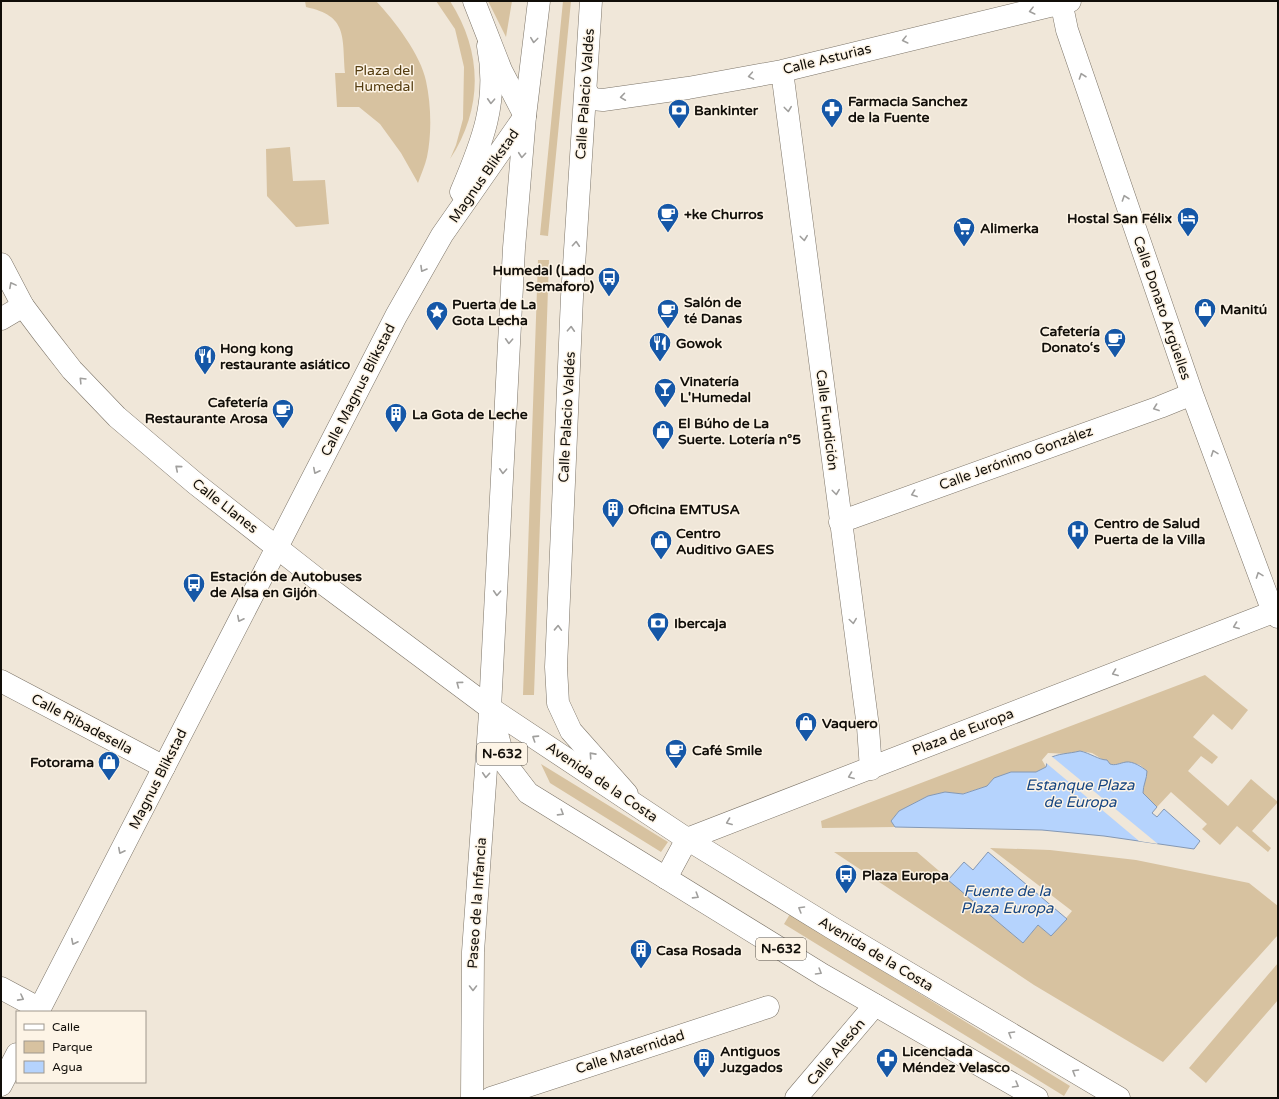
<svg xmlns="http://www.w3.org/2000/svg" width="1279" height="1099" font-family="'Varela Round',sans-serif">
<rect width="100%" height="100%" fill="#f0e7d9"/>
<path fill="#d7c2a0" d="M305,1H376C394,20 421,55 426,81C431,104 432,133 427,157C425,166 421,174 418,183L401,153L380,124L359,107H337L335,73H345C342,36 348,16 306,7Z
M436,1H450C483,52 483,109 450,159L456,145L463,119L464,67L455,29Z
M488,1H512L506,37Z
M563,1H571L548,236L540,235Z
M290,147L293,181L325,180L329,224L296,227L267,196L266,149Z
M538,260H549L534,695H523Z
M1205,675L1248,710L1232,730L1213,714L1193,737L1218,757L1212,764L1201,756L1188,771L1228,806L1251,779L1278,802L1252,831L1271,848L1268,852L1237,826L1220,845L1202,829L1207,824L1171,792L1157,807L1143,793C1143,785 1147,779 1147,771L1140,765L1128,762L1121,765L1110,764L1092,753L1080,751L1069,754L1048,753L1042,760L1046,767L1036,772H1011L995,778L987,786L962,794L945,792L928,796L899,811L891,821L895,827L822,828L821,821Z
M541,764L668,842L661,852L550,783Z
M990,848L1050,850L1136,860L1249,883L1278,906V935L1163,1062L1034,985L834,852H917L1023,943L1038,925L1051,936L1072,911Z
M790,914L1070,1086L1064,1096L784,924Z
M1278,963V1000L1206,1083L1189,1068Z"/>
<path fill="#b5d3fd" stroke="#8498b4" d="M1080,751C1090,753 1099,760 1107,760L1110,764C1115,766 1120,763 1126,762C1133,761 1142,767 1147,771C1147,779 1143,785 1143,793L1157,807L1152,813L1157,817L1164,809L1200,841L1194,849L1104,836L1042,830L895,827L891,821L899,811L928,796L945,792L963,794L987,786L994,778L1011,772H1036L1046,767L1048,759C1058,753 1068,754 1080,751Z
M988,852L1067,919L1051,936L1038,925L1023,943L948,880L964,862L973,870Z"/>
<path fill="#f0e7d9" d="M1050,755L1158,844L1139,841L1045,762L1046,757Z"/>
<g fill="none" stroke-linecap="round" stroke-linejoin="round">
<g stroke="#7c7468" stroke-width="23">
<path id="street" d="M1061,1L1067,30L1192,394L1273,612L1278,617
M782,71L868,727L871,769
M586,91L592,99L603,100L688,88L782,71L1070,1
M1,319L23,306
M840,522L1160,407L1192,394
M1,681L164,767
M666,878L687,839L1273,612
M1,988L40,1009
M472,1098L473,952L490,713
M491,1098L768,1007
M796,1098L875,1005"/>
</g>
<g stroke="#7c7468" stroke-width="23">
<path id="secondary" d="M591,1L572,297L556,667L558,703L571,731L627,794
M461,192C482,143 499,101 488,46
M38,1012L396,316L442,235L525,116L539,1
M1,1085L17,1054"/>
</g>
<g stroke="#7c7468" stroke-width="23">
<path id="primary" d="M474,1L501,70L525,116L514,248L490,708L505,763L528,793L823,975L1037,1098
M1,264L23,306L44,334L72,370L117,417L196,484L317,579L490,708L687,839L834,929L1119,1098"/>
</g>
<use href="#street" stroke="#fff" stroke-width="22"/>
<use href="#secondary" stroke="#fff" stroke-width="22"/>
<use href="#primary" stroke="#fff" stroke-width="22"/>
</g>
<defs><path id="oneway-chevron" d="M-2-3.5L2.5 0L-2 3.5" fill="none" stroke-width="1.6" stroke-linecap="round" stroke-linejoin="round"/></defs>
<g stroke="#a09f9d">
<use href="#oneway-chevron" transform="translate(1032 11) rotate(166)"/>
<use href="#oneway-chevron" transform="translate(534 40) rotate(97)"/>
<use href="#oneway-chevron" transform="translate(905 40) rotate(166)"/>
<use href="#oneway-chevron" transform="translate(751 76) rotate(170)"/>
<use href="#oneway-chevron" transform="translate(1082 76) rotate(-109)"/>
<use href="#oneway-chevron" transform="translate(623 97) rotate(172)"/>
<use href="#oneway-chevron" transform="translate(491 101) rotate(93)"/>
<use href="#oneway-chevron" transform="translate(788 109) rotate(83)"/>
<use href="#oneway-chevron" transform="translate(522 155) rotate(95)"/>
<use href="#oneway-chevron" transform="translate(1125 198) rotate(-109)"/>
<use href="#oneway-chevron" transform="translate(804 238) rotate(83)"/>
<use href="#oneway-chevron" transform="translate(576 244) rotate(-86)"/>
<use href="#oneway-chevron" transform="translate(423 269) rotate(120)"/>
<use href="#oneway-chevron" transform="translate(12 285) rotate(-118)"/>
<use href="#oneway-chevron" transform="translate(571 329) rotate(-87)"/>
<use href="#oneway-chevron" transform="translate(509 341) rotate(93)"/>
<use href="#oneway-chevron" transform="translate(82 380) rotate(-134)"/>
<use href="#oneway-chevron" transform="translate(1156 408) rotate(160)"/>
<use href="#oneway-chevron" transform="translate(1214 453) rotate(-110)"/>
<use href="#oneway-chevron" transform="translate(178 468) rotate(-140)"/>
<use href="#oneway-chevron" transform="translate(316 471) rotate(117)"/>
<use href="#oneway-chevron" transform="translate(503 471) rotate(93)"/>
<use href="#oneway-chevron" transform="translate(836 492) rotate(83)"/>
<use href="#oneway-chevron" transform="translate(914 494) rotate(160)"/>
<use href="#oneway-chevron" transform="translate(1259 575) rotate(-110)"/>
<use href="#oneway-chevron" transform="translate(497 593) rotate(93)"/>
<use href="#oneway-chevron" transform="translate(240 619) rotate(117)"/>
<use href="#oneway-chevron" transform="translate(853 621) rotate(82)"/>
<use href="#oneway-chevron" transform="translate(1236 626) rotate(159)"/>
<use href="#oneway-chevron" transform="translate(558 628) rotate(-88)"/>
<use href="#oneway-chevron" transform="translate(1115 673) rotate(159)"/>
<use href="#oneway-chevron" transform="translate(459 684) rotate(-143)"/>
<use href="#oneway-chevron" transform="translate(535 738) rotate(-147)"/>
<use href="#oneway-chevron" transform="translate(592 755) rotate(-132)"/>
<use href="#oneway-chevron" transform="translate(486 775) rotate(94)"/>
<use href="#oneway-chevron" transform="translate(851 776) rotate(159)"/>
<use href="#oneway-chevron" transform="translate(561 813) rotate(32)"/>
<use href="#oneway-chevron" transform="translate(729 822) rotate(159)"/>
<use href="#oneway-chevron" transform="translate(121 851) rotate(117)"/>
<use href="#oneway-chevron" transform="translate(696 896) rotate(32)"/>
<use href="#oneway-chevron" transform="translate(801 909) rotate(-149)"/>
<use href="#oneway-chevron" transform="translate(74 942) rotate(117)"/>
<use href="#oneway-chevron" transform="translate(819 972) rotate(31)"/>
<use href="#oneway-chevron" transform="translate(473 988) rotate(90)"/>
<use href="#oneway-chevron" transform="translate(21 998) rotate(28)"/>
<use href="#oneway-chevron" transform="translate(1011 1034) rotate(-149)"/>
<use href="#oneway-chevron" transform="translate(1075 1072) rotate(-149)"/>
<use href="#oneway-chevron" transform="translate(1016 1085) rotate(30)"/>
</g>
<defs>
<g id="pharmacy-pin" transform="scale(1.15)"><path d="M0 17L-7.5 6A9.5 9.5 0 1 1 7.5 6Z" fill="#1557a7" stroke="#fdf4e6"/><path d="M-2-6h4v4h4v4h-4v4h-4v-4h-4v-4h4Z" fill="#fff"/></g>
<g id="bank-pin" transform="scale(1.15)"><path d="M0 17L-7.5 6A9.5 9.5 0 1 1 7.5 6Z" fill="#1557a7" stroke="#fdf4e6"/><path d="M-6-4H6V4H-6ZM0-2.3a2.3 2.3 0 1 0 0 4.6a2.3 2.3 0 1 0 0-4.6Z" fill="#fff"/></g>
<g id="cafe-pin" transform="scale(1.15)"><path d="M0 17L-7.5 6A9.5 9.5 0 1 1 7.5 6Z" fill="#1557a7" stroke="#fdf4e6"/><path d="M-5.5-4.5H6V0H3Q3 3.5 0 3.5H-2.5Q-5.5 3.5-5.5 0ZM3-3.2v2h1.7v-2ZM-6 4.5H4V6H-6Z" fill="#fff"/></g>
<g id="hotel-pin" transform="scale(1.15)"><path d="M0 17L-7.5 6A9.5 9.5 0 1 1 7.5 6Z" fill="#1557a7" stroke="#fdf4e6"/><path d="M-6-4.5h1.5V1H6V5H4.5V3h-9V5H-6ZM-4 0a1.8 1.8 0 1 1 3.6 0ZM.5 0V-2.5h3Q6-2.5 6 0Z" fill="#fff"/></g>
<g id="supermarket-pin" transform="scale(1.15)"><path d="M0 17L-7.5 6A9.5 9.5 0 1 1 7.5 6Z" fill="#1557a7" stroke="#fdf4e6"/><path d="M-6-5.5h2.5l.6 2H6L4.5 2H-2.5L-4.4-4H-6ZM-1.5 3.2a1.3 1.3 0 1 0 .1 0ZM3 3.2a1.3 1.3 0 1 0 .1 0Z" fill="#fff"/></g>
<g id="bus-pin" transform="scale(1.15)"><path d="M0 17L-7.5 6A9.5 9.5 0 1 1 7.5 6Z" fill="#1557a7" stroke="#fdf4e6"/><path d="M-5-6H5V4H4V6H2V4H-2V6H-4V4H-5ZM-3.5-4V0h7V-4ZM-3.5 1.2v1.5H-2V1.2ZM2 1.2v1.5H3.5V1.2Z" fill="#fff"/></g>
<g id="shop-pin" transform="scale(1.15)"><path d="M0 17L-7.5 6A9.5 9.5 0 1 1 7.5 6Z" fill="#1557a7" stroke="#fdf4e6"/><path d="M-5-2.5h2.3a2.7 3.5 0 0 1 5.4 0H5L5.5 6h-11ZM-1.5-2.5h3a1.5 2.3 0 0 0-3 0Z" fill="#fff"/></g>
<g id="sight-pin" transform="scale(1.15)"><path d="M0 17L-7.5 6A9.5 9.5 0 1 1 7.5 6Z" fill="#1557a7" stroke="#fdf4e6"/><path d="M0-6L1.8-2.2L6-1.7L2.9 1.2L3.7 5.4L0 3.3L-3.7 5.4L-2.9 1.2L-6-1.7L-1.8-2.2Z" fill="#fff"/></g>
<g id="restaurant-pin" transform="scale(1.15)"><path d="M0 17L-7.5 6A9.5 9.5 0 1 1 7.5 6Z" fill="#1557a7" stroke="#fdf4e6"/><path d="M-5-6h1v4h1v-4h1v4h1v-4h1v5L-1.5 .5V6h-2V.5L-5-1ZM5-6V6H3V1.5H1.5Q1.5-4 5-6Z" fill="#fff"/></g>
<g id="bar-pin" transform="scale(1.15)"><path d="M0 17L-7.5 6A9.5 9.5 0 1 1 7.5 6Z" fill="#1557a7" stroke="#fdf4e6"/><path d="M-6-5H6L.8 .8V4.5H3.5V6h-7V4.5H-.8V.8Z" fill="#fff"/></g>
<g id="building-pin" transform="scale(1.15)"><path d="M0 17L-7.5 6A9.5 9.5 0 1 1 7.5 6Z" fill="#1557a7" stroke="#fdf4e6"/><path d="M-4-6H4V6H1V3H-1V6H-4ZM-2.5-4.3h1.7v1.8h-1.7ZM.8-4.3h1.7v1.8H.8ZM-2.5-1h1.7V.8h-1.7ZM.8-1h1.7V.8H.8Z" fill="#fff"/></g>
<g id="hospital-pin" transform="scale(1.15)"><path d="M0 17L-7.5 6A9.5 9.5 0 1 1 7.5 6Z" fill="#1557a7" stroke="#fdf4e6"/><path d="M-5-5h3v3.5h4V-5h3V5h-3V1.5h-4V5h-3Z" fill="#fff"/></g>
</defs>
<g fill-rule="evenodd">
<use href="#pharmacy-pin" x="832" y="109"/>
<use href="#bank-pin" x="679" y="110"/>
<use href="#cafe-pin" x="668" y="214"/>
<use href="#hotel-pin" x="1188" y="218"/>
<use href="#supermarket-pin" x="964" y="228"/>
<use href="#bus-pin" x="609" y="278"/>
<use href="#shop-pin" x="1205" y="309"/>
<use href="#cafe-pin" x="668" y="310"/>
<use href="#sight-pin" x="437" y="312"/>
<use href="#cafe-pin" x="1115" y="339"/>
<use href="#restaurant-pin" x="660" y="343"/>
<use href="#restaurant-pin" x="205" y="356"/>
<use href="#bar-pin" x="665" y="389"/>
<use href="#cafe-pin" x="283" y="410"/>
<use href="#building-pin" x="396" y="414"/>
<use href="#shop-pin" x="663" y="431"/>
<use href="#building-pin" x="613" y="509"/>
<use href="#hospital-pin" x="1078" y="531"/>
<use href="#shop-pin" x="661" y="541"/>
<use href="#bus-pin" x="194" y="584"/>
<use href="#bank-pin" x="658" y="623"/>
<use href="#shop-pin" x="806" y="723"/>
<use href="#cafe-pin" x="676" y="750"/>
<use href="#shop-pin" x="109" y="762"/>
<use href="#bus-pin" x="846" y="875"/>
<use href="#building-pin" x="641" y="950"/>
<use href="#building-pin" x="704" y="1059"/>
<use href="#pharmacy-pin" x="887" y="1059"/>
</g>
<g text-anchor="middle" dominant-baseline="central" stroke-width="3" stroke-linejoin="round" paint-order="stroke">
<g fill="#fdf4e6" stroke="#58534b" stroke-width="1">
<rect x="477" y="743" width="50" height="22" rx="3"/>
<rect x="756" y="938" width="50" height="22" rx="3"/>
</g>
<g font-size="13" font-weight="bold" fill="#110e09">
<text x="502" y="754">N-632</text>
<text x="781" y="949">N-632</text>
</g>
<g font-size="14" fill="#110e09" stroke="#fdf4e6">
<text transform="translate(827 59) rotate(-14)">Calle Asturias</text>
<text transform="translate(585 94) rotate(-86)">Calle Palacio Valdés</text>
<text transform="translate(484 176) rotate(-55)">Magnus Blikstad</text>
<text transform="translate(1162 308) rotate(71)">Calle Donato Argüelles</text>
<text transform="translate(358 390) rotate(-63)">Calle Magnus Blikstad</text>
<text transform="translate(567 417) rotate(-87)">Calle Palacio Valdés</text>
<text transform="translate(827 420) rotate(83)">Calle Fundición</text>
<text transform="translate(1016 458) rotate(-20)">Calle Jerónimo González</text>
<text transform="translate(225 506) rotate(38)">Calle Llanes</text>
<text transform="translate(82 724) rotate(28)">Calle Ribadesella</text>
<text transform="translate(963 732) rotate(-21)">Plaza de Europa</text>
<text transform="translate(158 779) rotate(-63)">Magnus Blikstad</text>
<text transform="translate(602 782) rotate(34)">Avenida de la Costa</text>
<text transform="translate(477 903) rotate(-86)">Paseo de la Infancia</text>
<text transform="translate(876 954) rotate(31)">Avenida de la Costa</text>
<text transform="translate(630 1052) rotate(-18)">Calle Maternidad</text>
<text transform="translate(836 1052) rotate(-50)">Calle Alesón</text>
</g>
<g font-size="14" fill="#543c0f" stroke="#fdf4e6">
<text x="384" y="70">Plaza del<tspan x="384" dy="16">Humedal</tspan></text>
</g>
<g font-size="14" font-weight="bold" fill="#110e09" stroke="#fdf4e6" text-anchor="start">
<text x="848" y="101">Farmacia Sanchez<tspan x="848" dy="16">de la Fuente</tspan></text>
<text x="694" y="110">Bankinter</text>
<text x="684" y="214">+ke Churros</text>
<text x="1172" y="218" text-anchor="end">Hostal San Félix</text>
<text x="980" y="228">Alimerka</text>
<text x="594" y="270" text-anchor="end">Humedal (Lado<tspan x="594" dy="16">Semaforo)</tspan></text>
<text x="684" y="302">Salón de<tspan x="684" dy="16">té Danas</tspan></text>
<text x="452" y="304">Puerta de La<tspan x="452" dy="16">Gota Lecha</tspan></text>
<text x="1220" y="309">Manitú</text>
<text x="1100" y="331" text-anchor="end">Cafetería<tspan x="1100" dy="16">Donato‘s</tspan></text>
<text x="676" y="343">Gowok</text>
<text x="220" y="348">Hong kong<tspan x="220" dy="16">restaurante asiático</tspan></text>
<text x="680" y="381">Vinatería<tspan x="680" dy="16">L'Humedal</tspan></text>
<text x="268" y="402" text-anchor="end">Cafetería<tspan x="268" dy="16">Restaurante Arosa</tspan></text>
<text x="412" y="414">La Gota de Leche</text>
<text x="678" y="423">El Búho de La<tspan x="678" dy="16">Suerte. Lotería n°5</tspan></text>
<text x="628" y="509">Oficina EMTUSA</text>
<text x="1094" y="523">Centro de Salud<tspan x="1094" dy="16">Puerta de la Villa</tspan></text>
<text x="676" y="533">Centro<tspan x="676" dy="16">Auditivo GAES</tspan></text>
<text x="210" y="576">Estación de Autobuses<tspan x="210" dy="16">de Alsa en Gijón</tspan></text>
<text x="674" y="623">Ibercaja</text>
<text x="822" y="723">Vaquero</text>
<text x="692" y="750">Café Smile</text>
<text x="94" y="762" text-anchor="end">Fotorama</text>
<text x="862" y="875">Plaza Europa</text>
<text x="656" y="950">Casa Rosada</text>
<text x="720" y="1051">Antiguos<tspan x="720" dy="16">Juzgados</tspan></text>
<text x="902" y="1051">Licenciada<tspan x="902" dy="16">Méndez Velasco</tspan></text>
</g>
<g font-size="15" font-style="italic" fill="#164581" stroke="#fdf4e6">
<text x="1080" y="785">Estanque Plaza<tspan x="1080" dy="17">de Europa</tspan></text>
<text x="1007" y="891">Fuente de la<tspan x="1007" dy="17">Plaza Europa</tspan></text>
</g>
</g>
<rect width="1279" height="1099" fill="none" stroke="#110e09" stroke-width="4"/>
<rect x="16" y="1011" width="130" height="72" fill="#fdf4e6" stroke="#9f988e"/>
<rect x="24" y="1024" width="20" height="6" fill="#ffffff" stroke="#9f988e"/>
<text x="52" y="1031" font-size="12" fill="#110e09">Calle</text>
<rect x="24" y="1041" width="20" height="12" fill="#d7c2a0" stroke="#9f988e"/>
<text x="52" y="1051" font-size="12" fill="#110e09">Parque</text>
<rect x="24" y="1061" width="20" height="12" fill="#b5d3fd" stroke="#9f988e"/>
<text x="52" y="1071" font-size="12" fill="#110e09">Agua</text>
</svg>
